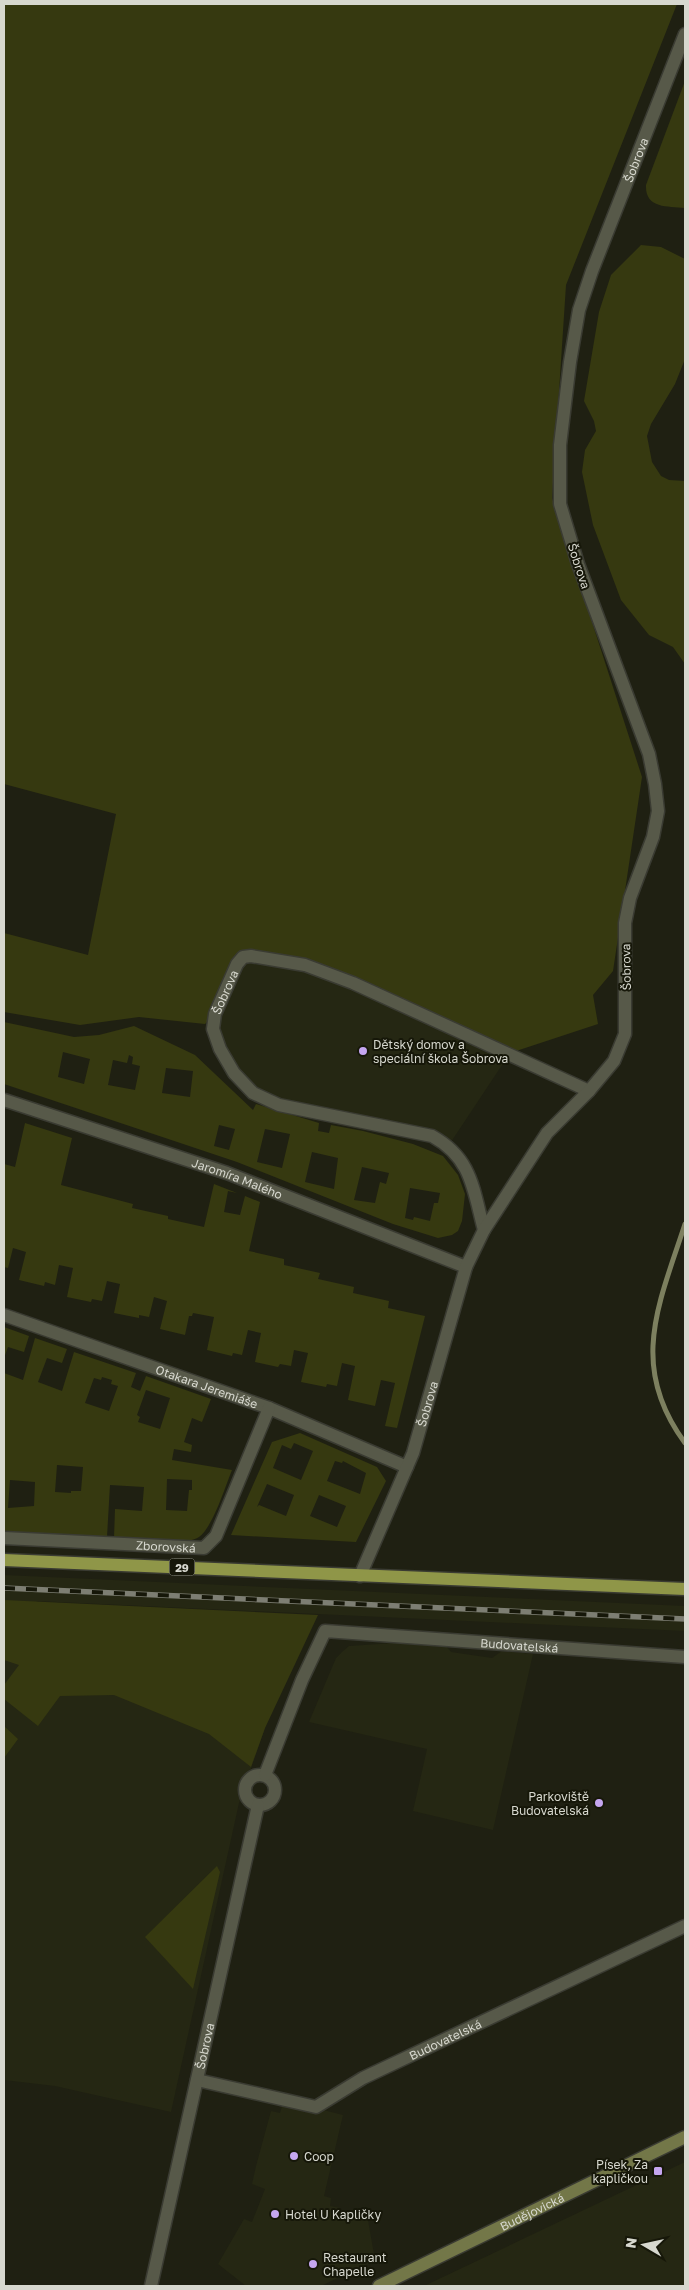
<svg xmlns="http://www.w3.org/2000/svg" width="689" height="2290" font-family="'Golos Text',sans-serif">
<rect width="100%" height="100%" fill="#1f2012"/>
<path fill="#252713" d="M243,957L305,965L510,1053L449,1145L253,1093L220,1049L215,1014Z
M4,1575L685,1606V1631L36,1601L265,1728L239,1803L171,2112L55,2086L4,2080Z
M395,1643L447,1647L451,1652L492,1658L502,1651L533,1654L493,1830L413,1811L427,1749L309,1722L336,1658L342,1652L349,1646Z
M284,2100L343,2115L324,2196L331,2198L330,2206L340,2208L339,2214L368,2220L375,2260L321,2286H246L218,2264L244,2219L252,2222L265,2189L252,2184L256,2166L271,2111L280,2113Z
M685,2162V2286H424Z"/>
<path fill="#363910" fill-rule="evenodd" d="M4,4H677L566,285L552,498L642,777L613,971L593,995L598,1024L510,1053L353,983L243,957L215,1014L205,1024L139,1017L80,1025L4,1012V933L88,955L116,814L4,784Z
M685,81V208C667,206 645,209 646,185Z
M641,245L661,247L685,259V359L675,384L651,424L647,436L652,462L661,476L669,480L685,481V664L673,647L649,635L621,600L593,525L582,472L585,450L596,431L594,421L584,401L599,312L611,275Z
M4,1022L74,1037L99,1035L134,1026L195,1055L253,1110L256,1104L319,1123L318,1131L329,1133L331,1125L363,1131L413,1144L443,1156L458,1175L465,1194L462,1221L458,1231L452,1235L438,1238L393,1224L237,1162L4,1084ZM63,1052L90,1059L84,1084L58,1077ZM129,1055L133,1057L132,1064L140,1066L135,1090L108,1085L113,1060L127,1063ZM166,1068L193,1071L190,1097L162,1093ZM219,1125L235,1129L229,1150L214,1146ZM265,1129L290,1134L282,1168L257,1162ZM312,1152L338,1158L334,1189L305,1182ZM362,1167L389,1173L386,1184L380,1182L375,1203L354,1200ZM410,1188L440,1193L438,1203H434L430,1221L414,1217L413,1220L405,1218Z
M25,1123L72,1138L61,1185L133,1204L132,1208L168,1216V1219L204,1227L214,1184L237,1193L228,1191L224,1212L240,1215L245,1196L260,1202L249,1251L284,1259V1265L320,1273L318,1279L354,1287L353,1293L389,1301L388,1308L425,1316L397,1428L385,1426L395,1383L381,1380L375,1406L348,1400L355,1366L342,1363L337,1386L327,1384L326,1387L301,1382L308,1353L294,1350L291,1366L280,1364L278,1367L255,1362L261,1333L248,1330L242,1355L233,1353L232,1356L207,1350L214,1317L193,1313L192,1316H189L185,1335L160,1329L167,1301L154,1297L149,1317L139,1315V1318L114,1313L120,1284L107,1281L102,1301L92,1299L91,1302L67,1297L73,1268L59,1265L55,1285L45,1282L44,1286L19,1280L26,1252L13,1248L8,1268L4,1267V1164L15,1167Z
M4,1327L29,1336L24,1352L8,1347L4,1358Z
M35,1338L67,1349L62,1363L47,1358L38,1382L62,1391L74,1352L136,1373L131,1387L140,1391L146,1376L211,1399L202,1422L192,1418L184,1442L192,1445L191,1452L174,1449L172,1460L232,1470C225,1487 213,1527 199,1537C185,1547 133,1539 114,1538L115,1509L142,1511L144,1487L110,1485L107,1537L4,1533V1373L23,1380ZM102,1377L112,1380L111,1384L118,1386L109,1411L85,1403L94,1378L101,1380ZM146,1390L170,1398L160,1429L138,1422L140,1417L137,1415ZM57,1465L83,1467L81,1491H71V1493L55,1492ZM167,1479L192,1480V1490H189L187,1511L166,1510ZM10,1480L35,1482L34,1506L8,1508Z
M300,1433L377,1467L386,1481L356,1542L231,1535L272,1442ZM294,1443L313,1451L301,1480L273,1468L282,1445L291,1449ZM335,1461L342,1463L343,1461L366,1473L360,1494L327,1481ZM267,1484L294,1495L286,1516L259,1505L257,1507ZM319,1495L346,1506L337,1527L310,1516Z
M4,1600L318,1615L265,1728L251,1767L209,1734L114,1695L60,1696L38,1726L4,1699V1685L19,1665L4,1660Z
M4,1726L18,1739L4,1758Z
M217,1866L220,1872L193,1989L145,1937Z"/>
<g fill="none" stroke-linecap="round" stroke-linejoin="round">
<path stroke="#7d805f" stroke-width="5" d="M685,1224C659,1304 628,1366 685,1443"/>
<g stroke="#3a3b32" stroke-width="15">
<g id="street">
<path id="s1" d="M4,1100L227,1173L466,1267"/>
<path id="s2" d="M484,1230C473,1189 472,1158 432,1136L279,1105L253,1093L234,1073L220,1049L213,1029L215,1014L237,964L243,957L251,956L305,965L353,983L589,1091"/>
<path id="s3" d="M4,1315L269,1408L407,1467"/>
<path id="s4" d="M4,1538L204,1548L216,1536L269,1408"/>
<path id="s5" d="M360,1576L413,1453L466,1267L484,1230L547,1133L589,1091L614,1061L625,1034V923L630,898L653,837L658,811L655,784L649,754L578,564L560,504V445L570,362L579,310L592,271L685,34"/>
<circle cx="260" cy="1790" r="15"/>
<path id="s6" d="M265,1775L302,1680L325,1631L685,1657"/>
<path id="s7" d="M197,2080L316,2107L363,2078L685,1926"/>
<path id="s8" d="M151,2286L258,1805"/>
</g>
</g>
<g stroke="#3a3b32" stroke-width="15">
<g id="secondary">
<path id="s9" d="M379,2286L685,2137"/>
</g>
</g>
<g stroke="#3a3b32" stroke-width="15">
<path id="primary" d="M4,1560L685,1589"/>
</g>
<use href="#street" stroke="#575949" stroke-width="12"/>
<use href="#secondary" stroke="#737748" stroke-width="12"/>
<use href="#primary" stroke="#8f9648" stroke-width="12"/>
<g stroke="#7d7e73" stroke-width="5.5">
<path id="rail" d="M4,1588L685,1619"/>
</g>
<use href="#rail" stroke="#161709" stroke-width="4" stroke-dasharray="11" stroke-linecap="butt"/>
</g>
<g fill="#c5a6f0" stroke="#161709" stroke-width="2">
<circle cx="363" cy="1051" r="5"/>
<circle cx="599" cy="1803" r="5"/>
<circle cx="294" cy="2156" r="5"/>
<rect x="653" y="2166" width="10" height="10" rx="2.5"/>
<circle cx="275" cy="2214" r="5"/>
<circle cx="313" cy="2264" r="5"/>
</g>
<g text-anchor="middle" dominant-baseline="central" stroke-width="4" stroke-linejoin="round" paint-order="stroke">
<rect fill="#161709" stroke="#9d9e94" stroke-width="1" x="169.5" y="1558.5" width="25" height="17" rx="4"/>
<g font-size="11" font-weight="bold" fill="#d7d8cf">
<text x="182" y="1567">29</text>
</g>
<g font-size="12" fill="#d7d8cf" stroke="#161709">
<text stroke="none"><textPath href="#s5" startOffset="1519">Šobrova</textPath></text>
<text transform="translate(579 566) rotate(72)">Šobrova</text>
<text transform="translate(626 967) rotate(-91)">Šobrova</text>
<text stroke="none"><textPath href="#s2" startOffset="412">Šobrova</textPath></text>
<text stroke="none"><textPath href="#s1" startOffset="246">Jaromíra Malého</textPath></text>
<text stroke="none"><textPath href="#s3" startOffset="215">Otakara Jeremiáše</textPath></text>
<text stroke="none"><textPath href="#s5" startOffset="185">Šobrova</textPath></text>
<text stroke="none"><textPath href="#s4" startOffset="162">Zborovská</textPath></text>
<text stroke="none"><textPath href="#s6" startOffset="351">Budovatelská</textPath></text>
<text stroke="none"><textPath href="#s7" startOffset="268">Budovatelská</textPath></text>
<text stroke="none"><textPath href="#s8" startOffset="246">Šobrova</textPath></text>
<text stroke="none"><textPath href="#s9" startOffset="170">Budějovická</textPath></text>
</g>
<g font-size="12" fill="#d7d8cf" stroke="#161709" text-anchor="start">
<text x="373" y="1044">Dětský domov a<tspan x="373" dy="14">speciální škola Šobrova</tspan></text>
<text x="589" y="1796" text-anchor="end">Parkoviště<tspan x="589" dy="14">Budovatelská</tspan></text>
<text x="304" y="2156">Coop</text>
<text x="648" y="2164" text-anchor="end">Písek, Za<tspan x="648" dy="14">kapličkou</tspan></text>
<text x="285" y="2214">Hotel U Kapličky</text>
<text x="323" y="2257">Restaurant<tspan x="323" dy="14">Chapelle</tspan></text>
</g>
</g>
<rect width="689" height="2290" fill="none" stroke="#d7d8cf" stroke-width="10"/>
<g transform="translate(644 2245) rotate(279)" stroke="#161709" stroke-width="4" paint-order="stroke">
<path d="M0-4L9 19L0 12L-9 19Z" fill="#d7d8cf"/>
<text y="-8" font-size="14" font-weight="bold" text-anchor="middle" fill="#d7d8cf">N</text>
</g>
</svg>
